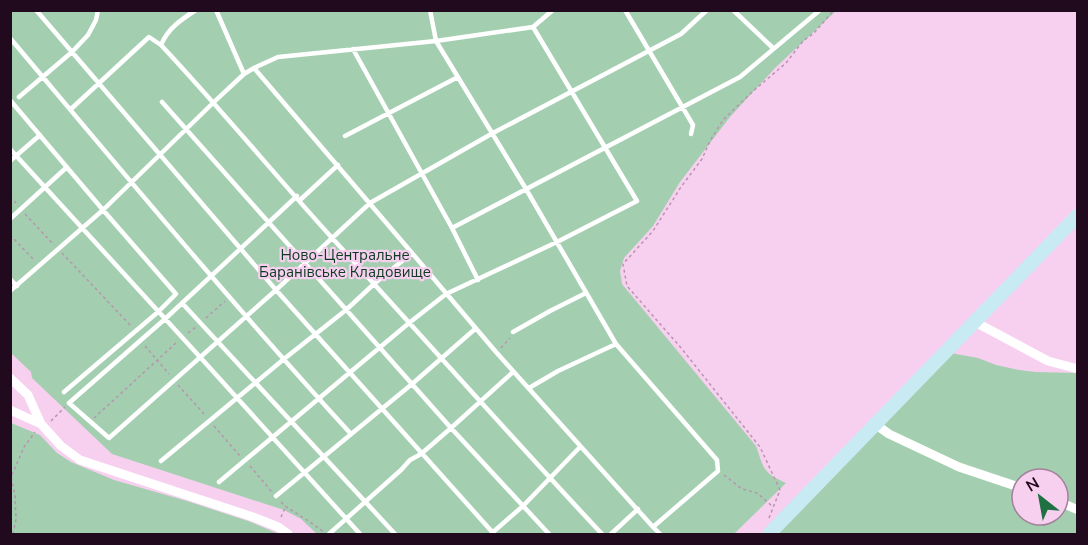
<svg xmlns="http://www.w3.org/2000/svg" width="1088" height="545" font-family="'Nunito Sans',sans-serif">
<rect width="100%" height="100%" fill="#f8d0ef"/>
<path fill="#a3cfb0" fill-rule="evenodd" d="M10,11H836L775,68L730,117L680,182L653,226L624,258L620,271L622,284L756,446C764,469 763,473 786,483L734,534H317L301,519L284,510L112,454L32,378L31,372L11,353Z
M945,352L978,358L996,365L1019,370L1036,372L1077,373V534H769ZM1022,479H1058V515H1022Z
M11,423L40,435L57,453L71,462L114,480L187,501L248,521L279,534H11Z"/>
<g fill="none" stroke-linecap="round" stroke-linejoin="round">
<path stroke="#b794b0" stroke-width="1.5" stroke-dasharray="3 3" stroke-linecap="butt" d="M10,87L14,92
M10,197L16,203
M25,214L54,245
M10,235L35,261
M62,253L131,326
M206,318L225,301
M188,333L196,327
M145,346L169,374
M501,348L510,338
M178,385L205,415
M94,418L177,342
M51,421L65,407
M214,426L240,456
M250,466L272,492
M724,475L742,489L757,493L772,506
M281,502L285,506L307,520L324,532
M281,517L285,508
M769,518L780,490L760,447L682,349L627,286L623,264L653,231L681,187L702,159L710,141L723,120L752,92L786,63L803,41L814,33L834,10
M13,534L16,519L15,495L11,477L24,447L35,432"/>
<path stroke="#fff" stroke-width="4.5" d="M36,10L276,290L494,534
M196,10C182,19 168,28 161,45C220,108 275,175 333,239C423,337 511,437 602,534
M216,10L244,74
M625,10L693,125L691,134
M733,10L773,48
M10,38C122,171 233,305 351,434
M353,49L452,228L478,280
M254,68L412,253L496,352L653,527L718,471L717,460L616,344L526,189L436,41L430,10
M19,97L72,52L88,35L96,20L98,10
M10,100L103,210L176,294L158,312L64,392
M162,102L451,428L549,534
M71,109L149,37L161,45
M345,136L458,77
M10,149L200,357L360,534
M10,161L40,135
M297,196L165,319L69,403L109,438L276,290L370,203L493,133L681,34L707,10
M300,200L338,165
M10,219L67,167
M452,228L740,77L820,10
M10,279L17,286
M10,291L103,210L214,102L244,74L254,68L278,57L436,41L533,27L553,10
M182,303L395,534
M513,332L550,311L586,293
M529,388L558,371L616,344
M161,461L284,359L346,310L375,283L412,253
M219,482L409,323L446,294L557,242L637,201L533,27
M276,496L412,384L475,329
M653,527L660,534
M492,533L523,506L580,447
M329,534L401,470L410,460L421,454L451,428L513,372
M611,534L638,509"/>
<path stroke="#fff" stroke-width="9" d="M975,322L1048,361L1078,369
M10,378L28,395L41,424L10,410
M41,424L61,446L80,460L253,517L278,527L288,534
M875,424L889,434L959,467L1022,488
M1058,501L1078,510"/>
<path stroke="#c8eaf2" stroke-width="14" d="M769,534L1078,215"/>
</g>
<g text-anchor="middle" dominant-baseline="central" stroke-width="4.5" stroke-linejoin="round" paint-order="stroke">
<g font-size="15" fill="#0d3b20" stroke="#f8d0ef">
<text x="345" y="255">Ново-Центральне<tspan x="345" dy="17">Баранівське Кладовище</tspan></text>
</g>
</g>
<rect width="1088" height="545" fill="none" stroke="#210a1d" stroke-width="24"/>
<g transform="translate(1040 497) rotate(329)"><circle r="28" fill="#f8d0ef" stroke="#a2819b" stroke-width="1.5"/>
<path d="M0-4.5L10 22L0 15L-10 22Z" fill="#1f7142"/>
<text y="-9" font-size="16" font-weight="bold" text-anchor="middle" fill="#210a1d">N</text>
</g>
</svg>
